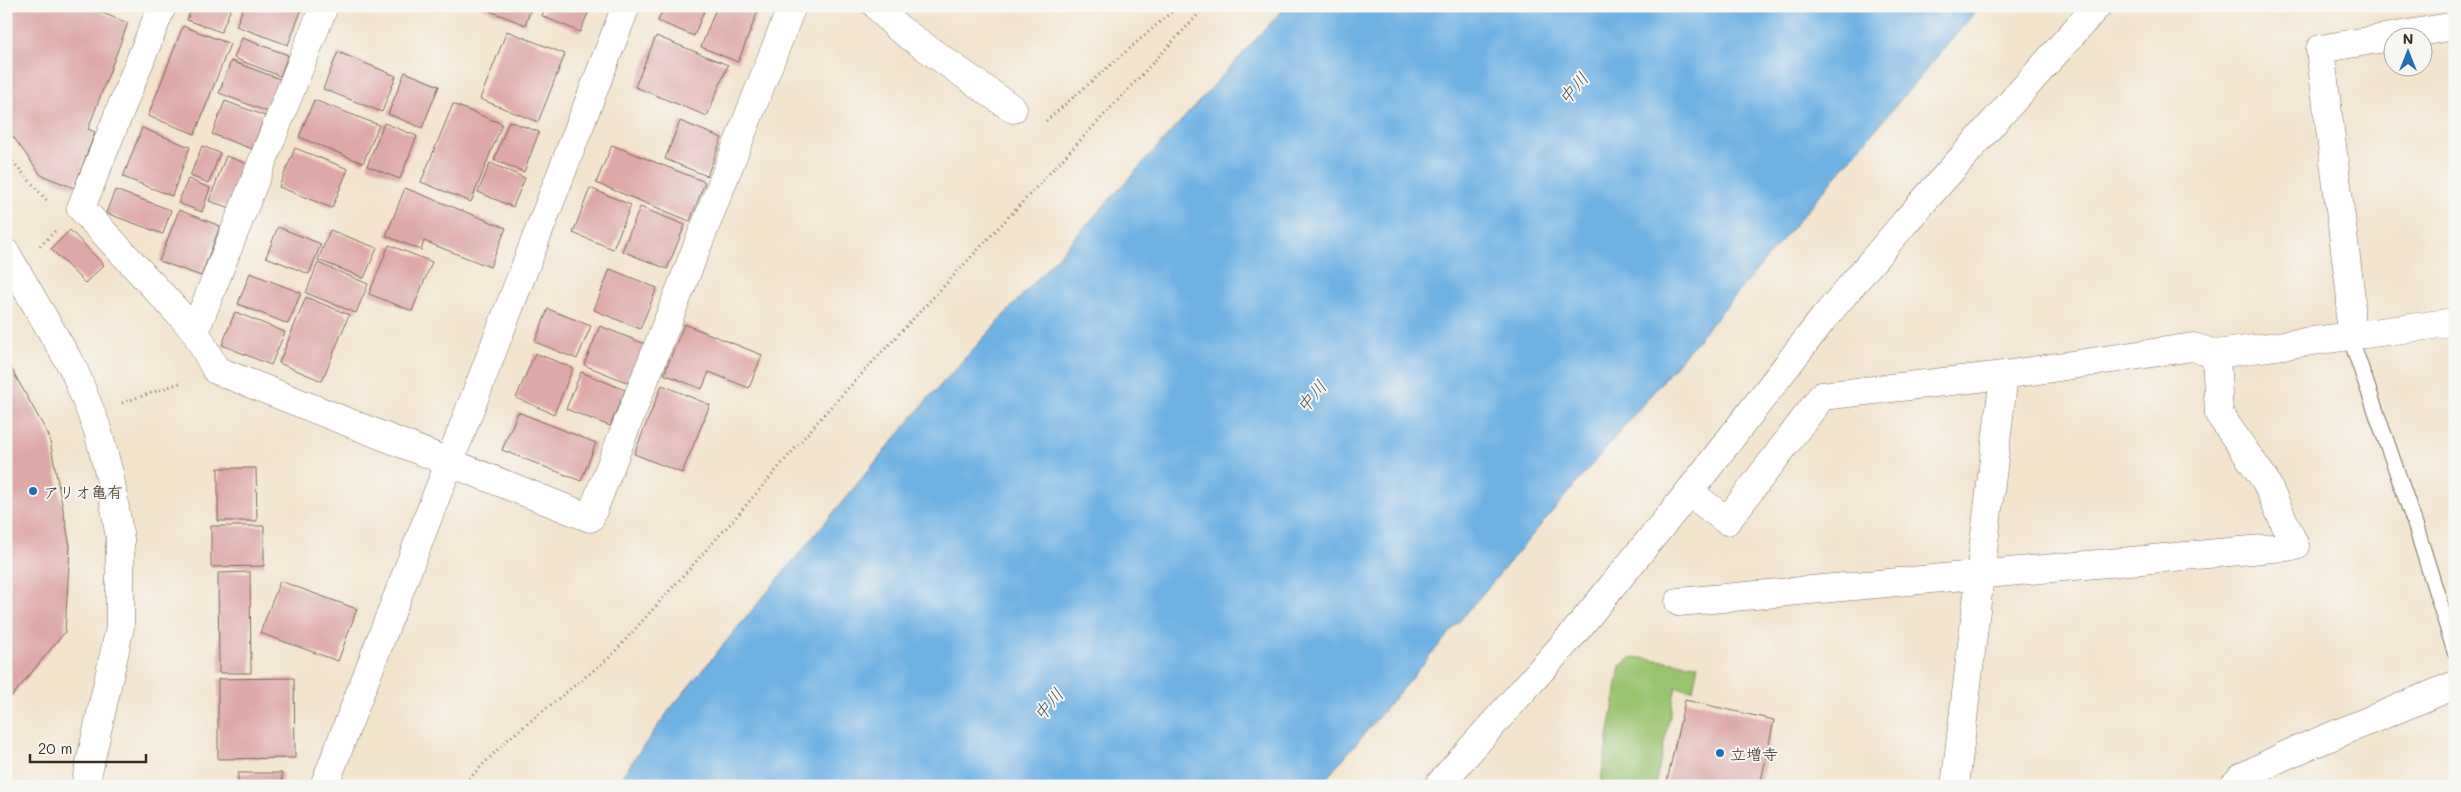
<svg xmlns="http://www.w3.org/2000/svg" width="2461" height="792" font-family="Mali,'Klee One',sans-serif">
<rect width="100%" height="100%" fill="#f6f6f2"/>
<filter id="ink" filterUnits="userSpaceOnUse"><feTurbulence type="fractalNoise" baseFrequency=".02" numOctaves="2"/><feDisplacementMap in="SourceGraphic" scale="10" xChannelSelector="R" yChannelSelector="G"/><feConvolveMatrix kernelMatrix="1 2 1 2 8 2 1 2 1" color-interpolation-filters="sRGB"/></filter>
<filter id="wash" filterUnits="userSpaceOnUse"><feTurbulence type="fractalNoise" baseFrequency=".0096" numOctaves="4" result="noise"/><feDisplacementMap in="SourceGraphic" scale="20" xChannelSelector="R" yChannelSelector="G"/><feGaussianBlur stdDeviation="1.12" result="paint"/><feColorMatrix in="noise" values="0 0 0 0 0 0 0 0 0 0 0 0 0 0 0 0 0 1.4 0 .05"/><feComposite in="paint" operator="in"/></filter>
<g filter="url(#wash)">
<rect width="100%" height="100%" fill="#f3e4cd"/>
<path fill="#9ac370" stroke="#6a7647" d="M1633,657L1698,665L1693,690L1676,687L1655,786H1600L1620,666Z"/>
<path fill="#6eb1e3" stroke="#546e80" d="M1286,6H1980L1320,786H615L670,709L926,401Z"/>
<g id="blocks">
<path fill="#dda9a8" d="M6,6H84L128,23L88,129L95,132L74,188L41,175L6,127Z
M192,6H232L221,32L187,20Z
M244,6H303L288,45L236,26Z
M478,6H532L525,25Z
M546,6H591L580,32L542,16Z
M664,6H706L694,36L658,21Z
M717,6H760L738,62L701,47Z
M183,26L230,44L195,134L148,116Z
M507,31L565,54L538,122L480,99Z
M656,36L728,65L707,116L635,87Z
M242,38L288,55L280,76L234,58Z
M338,52L396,76L382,112L323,89Z
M231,61L280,79L268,112L219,93Z
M405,72L439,86L422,128L388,114Z
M314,100L379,125L363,163L299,137Z
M225,101L265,116L252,149L212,134Z
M453,104L502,124L471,202L421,182Z
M509,121L539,132L524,172L494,160Z
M680,121L722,138L707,176L665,159Z
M384,123L417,136L400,179L367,166Z
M142,128L190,147L172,196L123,177Z
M612,145L705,182L690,221L596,183Z
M202,146L220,153L209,183L190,176Z
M295,148L348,169L332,208L279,187Z
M226,156L248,164L231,208L209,201Z
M490,163L525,178L513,207L478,192Z
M188,179L210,188L202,212L178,203Z
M405,188L506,228L490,267L424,241L421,250L386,236Z
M590,188L631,205L613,249L573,233Z
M115,190L171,210L163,234L106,213Z
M640,207L685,225L667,269L622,251Z
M179,210L220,226L201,276L159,261Z
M278,227L321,244L309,274L266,257Z
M70,230L104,265L85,283L51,249Z
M330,230L377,248L364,278L318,260Z
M389,245L432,262L412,311L369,294Z
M318,263L368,284L356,313L306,293Z
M610,269L657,288L640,329L594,310Z
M250,273L301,293L288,324L238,304Z
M306,297L349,315L322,381L279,363Z
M548,309L591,326L577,359L535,342Z
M235,312L285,332L271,365L222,345Z
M684,324L762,355L749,388L709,372L702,389L664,374Z
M600,326L645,344L629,383L584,365Z
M535,353L573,368L554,414L516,398Z
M6,359L49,436L70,546L65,632L13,695L6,699Z
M581,372L625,390L610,426L566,409Z
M662,385L710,405L682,473L634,454Z
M518,412L596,443L581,481L502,450Z
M218,468H256L257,521H218Z
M211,526H264V566L211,567Z
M250,572L251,673H219L218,573Z
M280,581L357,609L338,661L260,633Z
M294,678L295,758L218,759V679Z
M1685,700L1774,720L1760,786H1666Z
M238,773H282V786H238Z"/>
</g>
</g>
<g filter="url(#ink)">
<use href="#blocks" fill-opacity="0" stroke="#7b6b5b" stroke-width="1"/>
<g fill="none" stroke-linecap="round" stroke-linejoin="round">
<g stroke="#7b6b5b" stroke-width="17">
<path id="service" d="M2349,334L2415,524L2455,652"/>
</g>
<g stroke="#7b6b5b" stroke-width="29">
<path id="minor" d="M162,6L81,208L195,331L216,370L590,518L792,6
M877,6L898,28L1013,109
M195,331L324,6
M2349,334L2351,298L2320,49L2455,26
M1689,492L1727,521L1822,396L2004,375L2193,347L2216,354L2455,322
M1679,602L2295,546L2265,480L2219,414L2216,354
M1955,786L2004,375
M2233,786L2242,777L2286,755L2455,685"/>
</g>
<g stroke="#7b6b5b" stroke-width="29">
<path id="tertiary" d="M6,253L74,370L97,428L110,477L120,539V627L85,786
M324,786L626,6
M1438,786L1574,633L1689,492L1823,319L1906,221L2097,6"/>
</g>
<path stroke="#7b6b5b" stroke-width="3" stroke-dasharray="1 4" stroke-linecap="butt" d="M1046,121L1175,9L1203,10
M6,154L48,202
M40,246L55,231
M122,403L183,382
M462,786L507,740L610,657L736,517L826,412L1206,6"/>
<use href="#service" stroke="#fff" stroke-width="15"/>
<use href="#minor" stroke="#fff" stroke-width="28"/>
<use href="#tertiary" stroke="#fff" stroke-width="28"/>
</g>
</g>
<g fill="#1f6fb2" stroke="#f6f6f2" stroke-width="2">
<circle cx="33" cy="491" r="5"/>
<circle cx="1720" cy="753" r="5"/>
</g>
<g text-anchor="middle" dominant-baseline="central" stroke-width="4" stroke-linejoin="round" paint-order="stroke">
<g font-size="16" fill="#3b2a1e" stroke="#f6f6f2" text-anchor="start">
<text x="43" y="491">アリオ亀有</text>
<text x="1730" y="753">立増寺</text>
</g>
<g font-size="18" font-style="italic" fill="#4d5963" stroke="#f6f6f2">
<text transform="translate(1573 88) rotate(-50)">中川</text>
<text transform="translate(1311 396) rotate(-50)">中川</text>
<text transform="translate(1048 704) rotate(-50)">中川</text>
</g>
</g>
<rect width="2461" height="792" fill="none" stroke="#f6f6f2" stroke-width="25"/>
<g transform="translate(2408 52)"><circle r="24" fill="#f6f6f2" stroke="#aba49d"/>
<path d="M0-4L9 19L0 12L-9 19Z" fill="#1f6fb2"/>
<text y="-8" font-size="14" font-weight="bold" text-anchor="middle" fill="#3b2a1e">N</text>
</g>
<path d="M30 754v8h116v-8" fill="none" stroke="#3b2a1e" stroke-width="2.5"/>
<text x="38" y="754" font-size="15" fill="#3b2a1e" stroke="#f6f6f2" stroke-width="4" paint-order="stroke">20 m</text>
</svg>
